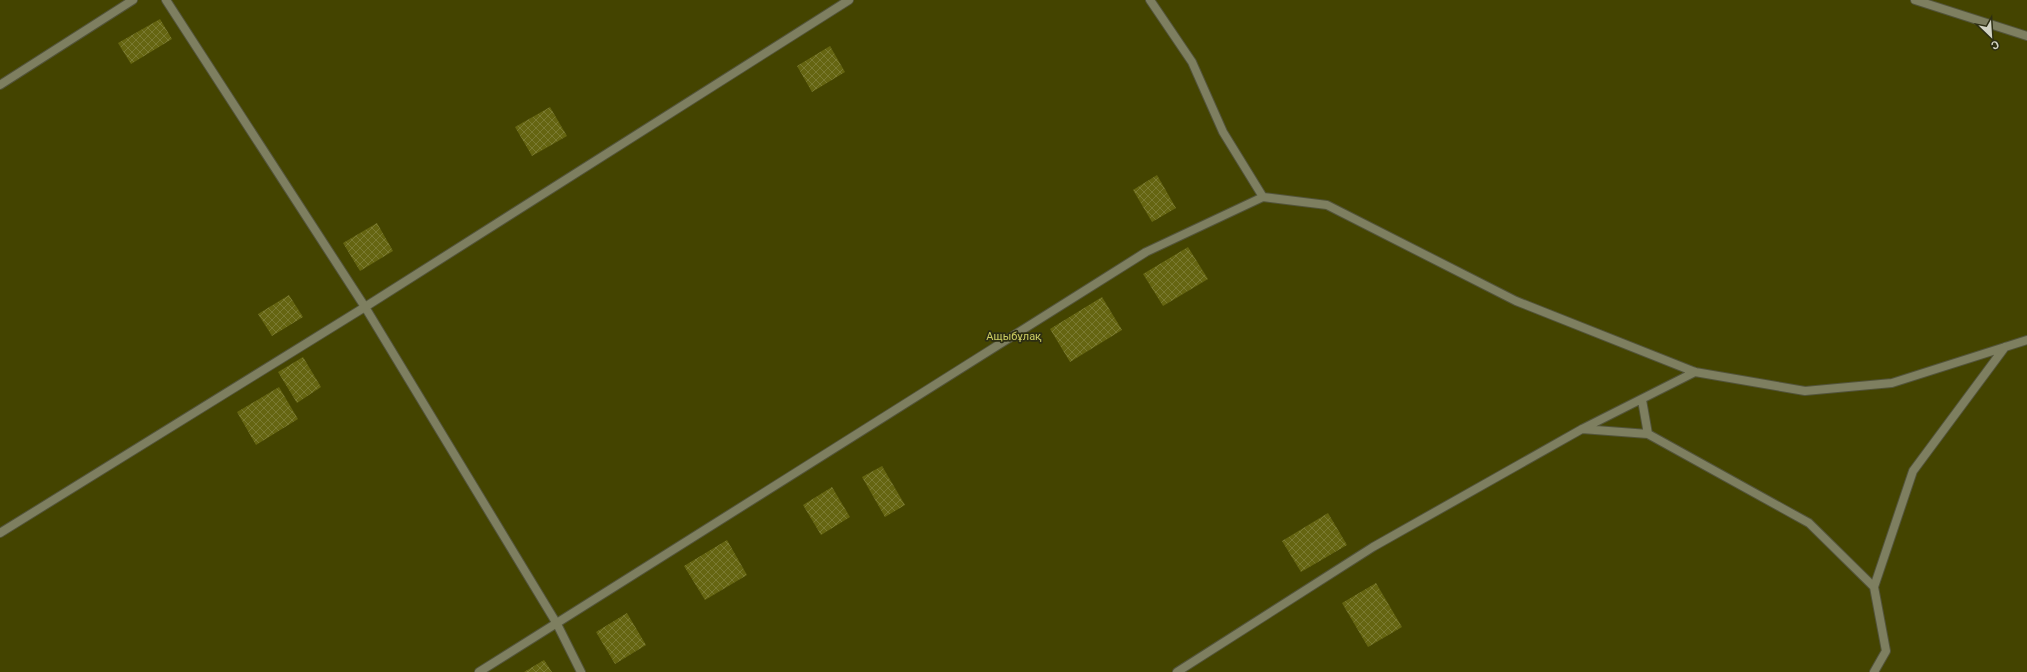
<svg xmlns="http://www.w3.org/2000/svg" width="2027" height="672" font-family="Roboto,sans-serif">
<defs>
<pattern id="building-cross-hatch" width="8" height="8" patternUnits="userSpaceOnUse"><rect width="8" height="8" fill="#656511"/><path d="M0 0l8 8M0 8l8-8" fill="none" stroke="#7a7a32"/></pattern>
</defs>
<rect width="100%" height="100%" fill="#37381c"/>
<path fill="#440" d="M0,0H2027V672H0Z"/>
<path fill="url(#building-cross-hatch)" d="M160,19L172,39L131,64L118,43Z
M830,46L845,72L812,92L797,66Z
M550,107L567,136L532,156L515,127Z
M1157,175L1176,208L1152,222L1133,190Z
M377,223L393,251L360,271L343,243Z
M1188,247L1208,279L1163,306L1143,274Z
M289,295L303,317L272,336L258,314Z
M1102,297L1122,330L1070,362L1050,329Z
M303,357L321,387L297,403L278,372Z
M279,387L298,419L256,445L237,412Z
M882,466L905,505L885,517L862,477Z
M832,487L850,517L821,535L803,505Z
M1328,513L1347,545L1301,572L1282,541Z
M727,540L747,575L705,600L684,566Z
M1376,583L1402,627L1368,647L1342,603Z
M627,613L646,645L615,664L596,632Z
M544,660L552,672H524Z"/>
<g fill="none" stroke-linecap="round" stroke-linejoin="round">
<g stroke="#53543a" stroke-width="10">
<path id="street" d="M166,0L365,307L557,624L581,672
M1150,0L1192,62L1223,132L1263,197
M1915,0L2027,36
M0,85L133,0
M1642,400L1648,434
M1582,429L1648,434L1809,523L1874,587
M0,533L365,307L849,0
M479,672L1146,252L1263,197L1327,205L1516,301L1695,372L1805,391L1892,383L2027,340
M1177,672L1373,547L1582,429L1695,372
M1874,672L1886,651L1874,587L1913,471L2005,347"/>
</g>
<use href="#street" stroke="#7e7f60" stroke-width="8"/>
</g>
<g text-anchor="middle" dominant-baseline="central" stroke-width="3.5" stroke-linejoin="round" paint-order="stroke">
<g font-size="11" fill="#cccd63" stroke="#2d2e12">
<text x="1014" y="336">Ащыбұлақ</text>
</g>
</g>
<g transform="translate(1991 36) rotate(155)" stroke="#2d2e12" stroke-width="3" paint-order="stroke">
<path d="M0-3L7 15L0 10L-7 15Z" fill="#d2d3c3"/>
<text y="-6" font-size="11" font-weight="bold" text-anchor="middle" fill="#d2d3c3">С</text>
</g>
</svg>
